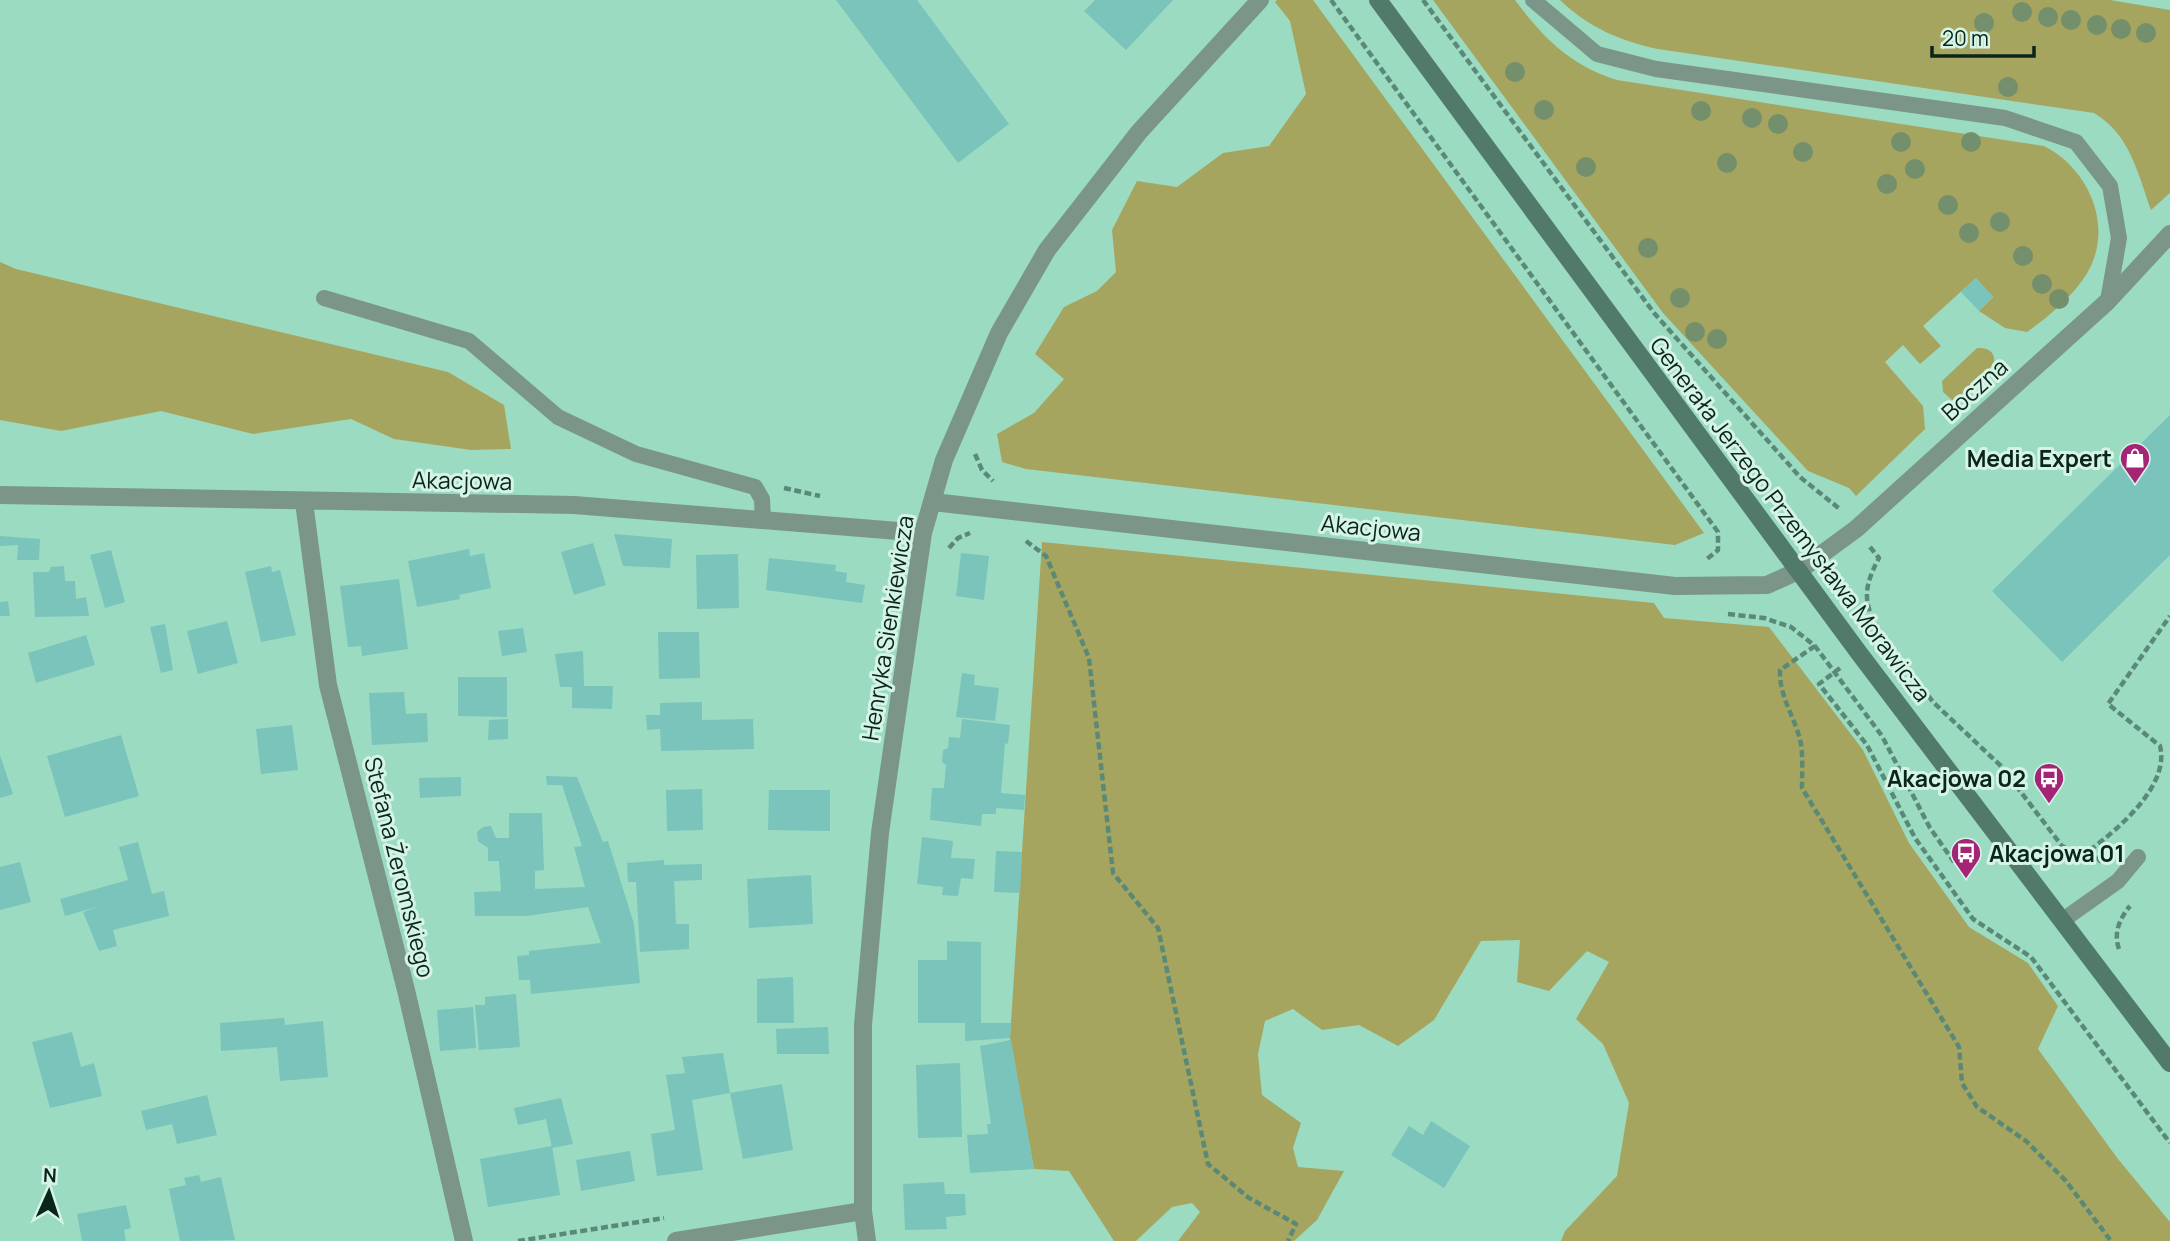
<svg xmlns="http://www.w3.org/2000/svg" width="2170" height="1241" font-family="Manrope,sans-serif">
<rect width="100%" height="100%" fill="#9bdbc1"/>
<path fill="#a6a55f" d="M1277,0H1313L1704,533L1675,545L1026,469L1002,462L997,434L1034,413L1064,379L1035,354L1064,307L1097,291L1116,272L1112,230L1137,181L1177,187L1223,153L1269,146L1306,94L1290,21L1275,2Z
M1433,0H1515C1543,38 1571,66 1617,80L2044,146C2086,167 2112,220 2091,266C2079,291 2049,317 2027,332L2005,328L1979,311L1993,297L1976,278L1923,326L1941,346L1920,364L1903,345L1885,362L1923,406L1925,429L1856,496L1849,488L1808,471L1663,313Z
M1560,0H2110L2170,10V193L2151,210C2138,174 2130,134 2094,113L1658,49C1620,41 1588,27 1560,0Z
M0,262L16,269L448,372L504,405L511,449L471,450L394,439L351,419L253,434L161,411L61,431L0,420Z
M1977,348C1988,347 1996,352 1994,364L1959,398L1952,400L1943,392L1942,381Z
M1042,542L1654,603L1664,618L1769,627L1863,750L1909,843L1969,927L2028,963L2058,1006L2038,1049L2118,1159L2170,1222V1241H1561L1565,1231L1617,1176L1629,1103L1603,1044L1576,1019L1609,962L1587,951L1549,991L1517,982L1520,940L1481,941L1434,1020L1398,1046L1359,1025L1322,1030L1293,1009L1265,1021L1258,1054L1262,1095L1301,1123L1293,1148L1298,1167L1344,1171L1317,1220L1294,1241H1178L1200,1212L1192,1203L1172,1207L1136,1241H1114L1069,1171L1034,1169L1010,1038Z"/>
<path fill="#7ac4bc" d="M836,0H917L1009,124L958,163Z
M1095,0H1173L1126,50L1084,11Z
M1976,278L1993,297L1979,311L1961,292Z
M2170,415V555L2062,662L1992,591Z
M614,534L672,539L670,568L623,566Z
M0,536L40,539L39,560H17L18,545L0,546Z
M593,543L606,585L574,595L561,552Z
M469,549L470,556L484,553L491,588L459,595L460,599L417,607L408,561Z
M111,550L125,602L105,608L90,555Z
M961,553L989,556L984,600L956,596Z
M738,554L739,608L697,609L696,555Z
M769,558L836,565L835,571L847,573L846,582L865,585L862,603L766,590Z
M64,566L65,581H75L76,599L86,597L89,616L35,617L33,572H49L51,567Z
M271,566L272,572L280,570L296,635L261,642L245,572Z
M399,579L408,649L362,656L361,646L348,647L340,586Z
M8,601L10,616H0V602Z
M227,621L238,663L198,674L187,631Z
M165,624L173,670L161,673L150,627Z
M523,628L527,652L502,656L498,631Z
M658,632H699L700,678L659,679Z
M86,635L95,665L36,683L28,653Z
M583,651L584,686H613L612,709L572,708V687H560L555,654Z
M962,673L975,675L974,685L999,688L995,721L956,717Z
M458,677H507V717L458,716Z
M404,692L406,714L427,713L428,742L372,745L369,693Z
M702,702V720L753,719L754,749L661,751L660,729L647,730L646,715H660V703Z
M508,719V739L488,740L489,720Z
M962,719L1010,725L1008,744L1005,743L1001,793L1025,795L1024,810L996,808V814H982L981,826L930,820L932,788H944L946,765L942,762L943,750L948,748L949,737L960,738Z
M292,725L298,770L261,774L256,729Z
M121,735L139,796L65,817L47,756Z
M0,755L13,794L0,798Z
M546,776L577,777L603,842L608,841L634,924L640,983L531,994L530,980H519L517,956L529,955V951L601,943L588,907L527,916H475L474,892L501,891L499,861H488V848L478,841L477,832L483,827L491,826L496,838H509V813H542L544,870L535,871V889L585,887L574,847L582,846L562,785H547Z
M461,777V796L420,798L419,778Z
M702,789L703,830L667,831L666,790Z
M769,790H830V831L768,830Z
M922,837L953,841L951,858L975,859L973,879L961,878L958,896L942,895L943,887L917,884Z
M138,842L152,894L164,891L169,916L113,930L117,946L99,951L83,912L100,906L65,916L60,899L128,880L119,847Z
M996,851L1022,852L1020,893L994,892Z
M664,860V865L702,864V880L674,881L676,924H689V949L640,952L636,882H628L627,863Z
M20,862L31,902L0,910V867Z
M811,875L813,924L749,928L747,879Z
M947,941L981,942V1023H1011L1010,1038L965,1041V1023H918V960H947Z
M793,977L794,1023H757V979Z
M516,994L520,1047L479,1050L475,1005H485V997Z
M473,1007L476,1048L440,1051L437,1010Z
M284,1018L285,1025L323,1021L328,1077L280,1081L277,1047L221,1051L220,1023Z
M828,1027L829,1054H777L776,1029Z
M72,1032L81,1067L94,1063L102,1096L50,1108L32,1042Z
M1011,1040L1034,1169L970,1173L967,1135L988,1134L987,1124H991L980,1046Z
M723,1053L730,1093L692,1100L703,1170L657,1176L651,1134L675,1130L666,1075L685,1073L682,1057Z
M960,1063L962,1137L918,1138L916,1065Z
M782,1084L793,1150L743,1159L730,1093Z
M207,1095L217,1135L177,1144L172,1124L146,1130L141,1111Z
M561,1098L573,1144L552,1148L546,1119L518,1125L514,1108Z
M1431,1121L1470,1146L1444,1188L1391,1155L1409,1126L1423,1135Z
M552,1146L560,1195L488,1207L480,1159Z
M630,1151L635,1181L581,1191L576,1160Z
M199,1175L201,1182L221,1177L235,1240L180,1241L169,1189L186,1185L184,1178Z
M944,1182L945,1194H965L966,1215L946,1217L947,1229L905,1230L903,1184Z
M126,1205L131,1228L124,1230L126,1241H82L77,1214Z"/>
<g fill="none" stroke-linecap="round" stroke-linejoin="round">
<path stroke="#5a8a77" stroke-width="4.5" stroke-dasharray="7 3.5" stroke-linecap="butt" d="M1331,0L1718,532V550L1707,559
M1423,0L1654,313L1800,477L1841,510
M975,454L982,470L993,481
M784,488L820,496
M1026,541L1046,556L1089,658L1113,873L1158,928L1208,1164L1249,1198L1296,1224L1288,1241
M1870,547L1879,558C1860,593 1864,609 1887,641
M949,548L958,538L970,533
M1728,614L1764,618L1791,627L1815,646L1882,736L1930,828L1954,862
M1815,646L1780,670C1779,698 1796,718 1801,744C1803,758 1802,774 1802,788L1959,1047L1962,1083L1977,1107L2026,1141L2066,1181L2111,1241
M1840,668L1819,684L1867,745L1915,838L1973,919L2031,957L2170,1143
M1922,687L1933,702L2001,766L2062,846L2075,853L2090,850L2102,863
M2090,850C2118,829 2170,786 2160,746L2108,704L2170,616
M2119,949C2113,933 2120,918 2130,906
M518,1241L664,1218"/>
<path stroke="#7b9589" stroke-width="16" d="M1533,0L1597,54L1656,69L2005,118L2076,142L2110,186L2119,238L2108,301
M324,298L469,341L558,417L636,454L755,487L762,499L763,520
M2063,920L2118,881L2138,857"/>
<path stroke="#7b9589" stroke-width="18" d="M0,495L574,505L923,533
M304,502L328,685L406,990L464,1241
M933,502L1675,586L1767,585L1800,570L1856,529L2108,301L2170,234
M676,1241L863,1211
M867,1241L863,1211V1025L880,833L923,533L944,460L999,333L1047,250L1139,132L1260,0"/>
<path stroke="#527a6a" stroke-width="18" d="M1378,0L1859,653L2170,1063"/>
</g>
<g fill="#738f6b">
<circle cx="2022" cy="12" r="10"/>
<circle cx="2048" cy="17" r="10"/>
<circle cx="2071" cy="20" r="10"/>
<circle cx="1984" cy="23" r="10"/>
<circle cx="2097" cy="25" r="10"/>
<circle cx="2121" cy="29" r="10"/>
<circle cx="2146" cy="33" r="10"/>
<circle cx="1515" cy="72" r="10"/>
<circle cx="2008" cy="87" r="10"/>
<circle cx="1544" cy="110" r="10"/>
<circle cx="1701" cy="111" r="10"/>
<circle cx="1752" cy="118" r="10"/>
<circle cx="1778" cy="124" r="10"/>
<circle cx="1901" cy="142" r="10"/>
<circle cx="1971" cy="142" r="10"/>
<circle cx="1803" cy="152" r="10"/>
<circle cx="1727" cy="163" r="10"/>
<circle cx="1586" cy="167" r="10"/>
<circle cx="1915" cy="169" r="10"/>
<circle cx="1887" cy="184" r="10"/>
<circle cx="1948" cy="205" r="10"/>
<circle cx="2000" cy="222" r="10"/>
<circle cx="1969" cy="233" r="10"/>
<circle cx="1648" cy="248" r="10"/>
<circle cx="2023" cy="256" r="10"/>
<circle cx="2042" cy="284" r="10"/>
<circle cx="1680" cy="298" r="10"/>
<circle cx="2059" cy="299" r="10"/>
<circle cx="1695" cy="332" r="10"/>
<circle cx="1717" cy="339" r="10"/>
</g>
<defs>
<g id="shop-pin" transform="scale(1.575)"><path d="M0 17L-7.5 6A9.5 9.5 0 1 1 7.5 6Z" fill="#a42475" stroke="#d5f4e6"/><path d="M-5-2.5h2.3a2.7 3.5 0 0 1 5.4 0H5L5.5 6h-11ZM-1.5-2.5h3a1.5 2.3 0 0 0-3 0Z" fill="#fff"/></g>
<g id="bus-pin" transform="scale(1.575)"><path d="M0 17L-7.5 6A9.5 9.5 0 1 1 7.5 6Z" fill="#a42475" stroke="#d5f4e6"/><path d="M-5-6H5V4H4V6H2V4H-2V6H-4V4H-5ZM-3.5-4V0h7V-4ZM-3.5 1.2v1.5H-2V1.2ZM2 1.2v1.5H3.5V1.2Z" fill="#fff"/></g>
</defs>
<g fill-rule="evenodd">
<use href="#shop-pin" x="2135" y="458"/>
<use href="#bus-pin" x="2049" y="778"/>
<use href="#bus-pin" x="1966" y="853"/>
</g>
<g text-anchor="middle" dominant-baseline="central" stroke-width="6" stroke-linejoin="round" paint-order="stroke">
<g font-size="23" fill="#0a251b" stroke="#d5f4e6">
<text transform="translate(1974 389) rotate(-42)">Boczna</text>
<text transform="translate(462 480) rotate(1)">Akacjowa</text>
<text transform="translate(1791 519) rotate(53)">Generała Jerzego Przemysława Morawicza</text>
<text transform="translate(1371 527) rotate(6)">Akacjowa</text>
<text transform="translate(887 628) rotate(-81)">Henryka Sienkiewicza</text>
<text transform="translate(400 867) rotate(76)">Stefana Żeromskiego</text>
</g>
<g font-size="23" font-weight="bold" fill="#0a251b" stroke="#d5f4e6" text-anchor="end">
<text x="2112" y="458">Media Expert</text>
<text x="2026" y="778">Akacjowa 02</text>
<text x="1989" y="853" text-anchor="start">Akacjowa 01</text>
</g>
</g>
<g transform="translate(49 1192) rotate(3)" stroke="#d5f4e6" stroke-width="5" paint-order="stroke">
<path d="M0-5L12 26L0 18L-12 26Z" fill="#0a251b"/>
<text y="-10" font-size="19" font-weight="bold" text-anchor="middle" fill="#0a251b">N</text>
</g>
<path d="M1932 46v10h102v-10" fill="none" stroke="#0a251b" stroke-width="3.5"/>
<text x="1942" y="46" font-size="21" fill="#0a251b" stroke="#d5f4e6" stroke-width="5" paint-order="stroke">20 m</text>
</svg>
